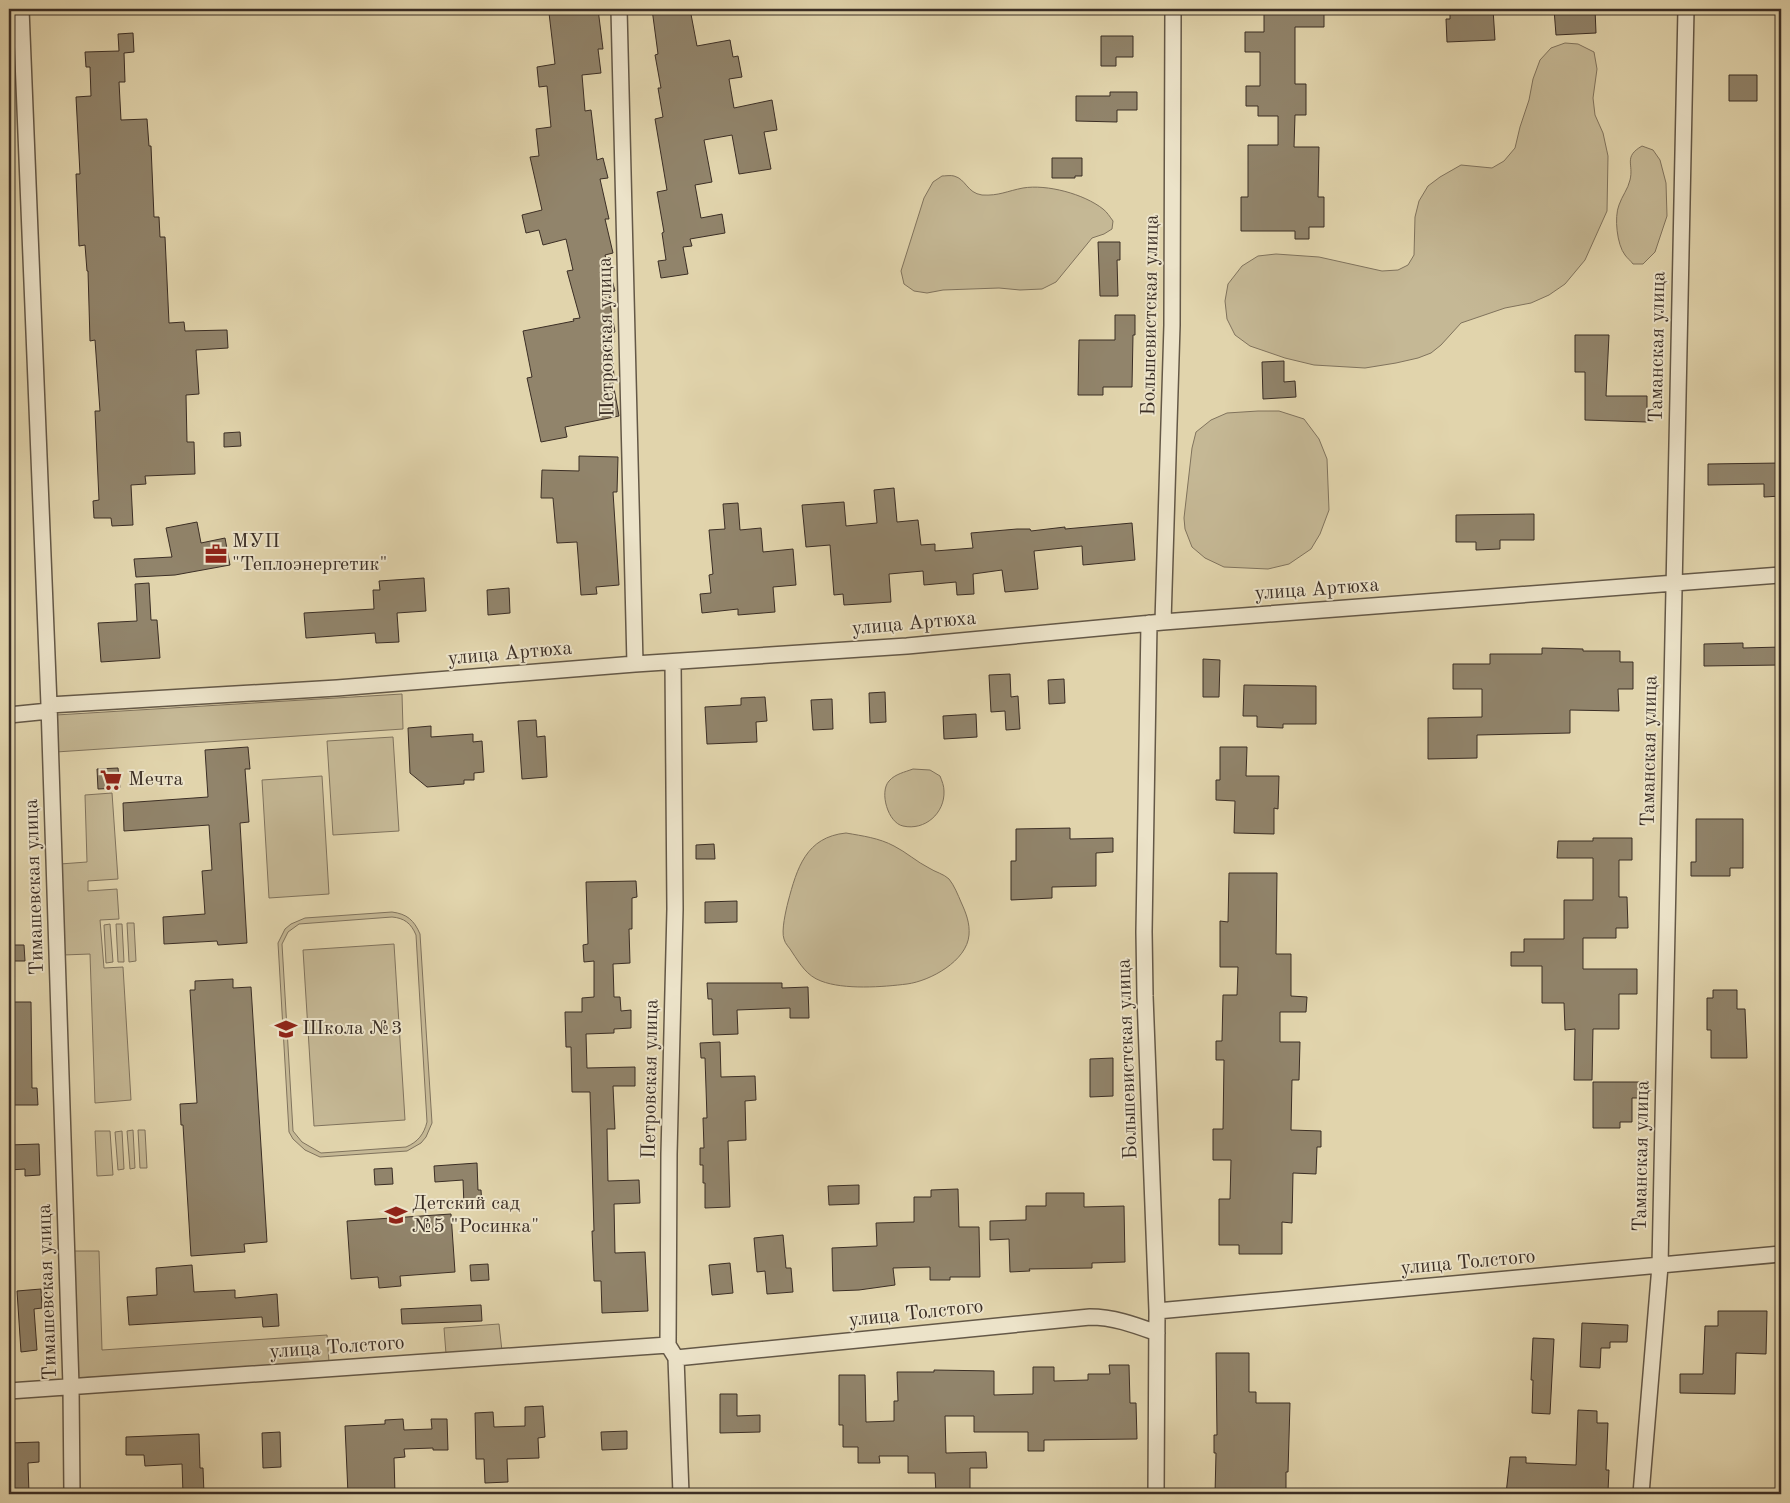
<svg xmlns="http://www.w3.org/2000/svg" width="1790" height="1503" font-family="'Old Standard TT',serif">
<rect width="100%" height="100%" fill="#e1d4ac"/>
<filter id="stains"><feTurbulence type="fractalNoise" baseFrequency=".004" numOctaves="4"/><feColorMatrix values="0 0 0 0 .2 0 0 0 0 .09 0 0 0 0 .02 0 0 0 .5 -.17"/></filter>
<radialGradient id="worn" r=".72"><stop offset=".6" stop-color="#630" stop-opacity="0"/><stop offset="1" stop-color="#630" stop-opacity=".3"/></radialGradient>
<path fill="#c5b895" stroke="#80735d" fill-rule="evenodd" d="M1565,43L1578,44L1594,52L1597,69L1593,98L1595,115L1603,133L1608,156L1607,211L1585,260L1565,284L1549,295L1531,303L1505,308L1461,323L1441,345L1431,353L1418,358L1396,363L1365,368L1314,365L1285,358L1250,346L1235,335L1227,319L1225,301L1228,284L1242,266L1258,256L1276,254L1319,257L1382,271L1398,270L1408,265L1414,255L1415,217L1419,201L1428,186L1440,177L1461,165L1492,168L1504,161L1515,148L1520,127L1529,100L1533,79L1540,60L1551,48Z
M1642,146L1653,150L1660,160L1666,183L1667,216L1655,252L1643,264H1633C1631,261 1627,258 1625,255C1617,245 1614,217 1619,205C1622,196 1628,189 1630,180C1634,164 1623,157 1642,146Z
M942,176C945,176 951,175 954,176C966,179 967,193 982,195C999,196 1007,191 1023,188C1047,184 1084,194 1103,209C1107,212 1110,217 1113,221L1112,229L1104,234L1092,238L1056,282L1042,289L1020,290L999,288L943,290L927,293L914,291L904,284L901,271L924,198L933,182Z
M1258,411H1279L1304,419L1319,439L1327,459L1329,510L1320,534L1311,549L1289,564L1268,569L1224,567L1205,558L1192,547L1185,529L1184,518L1192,448L1196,432L1211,420L1227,413Z
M402,694L403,729L56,752V715Z
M393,737L399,831L333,835L327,741Z
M913,769L930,770L940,776C942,781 944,786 944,791C945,813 925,831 903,826C888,823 879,792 889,781C895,774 905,772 913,769Z
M322,776L329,894L269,898L262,780Z
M112,793L118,879L88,881V891L117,889L119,919L100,920L104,968L123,967L131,1100L95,1103L90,954L63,955L60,864L87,862L85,795Z
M846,833C863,836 879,838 894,846C906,852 917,862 929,868C935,872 944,874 949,879C954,885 958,895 961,902C966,913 970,923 969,935C967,961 930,981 907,984C883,987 844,990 821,981C807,976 800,964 792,952C790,948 785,944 784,939C781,931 786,910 788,902C797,868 806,837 846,833Z
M392,912C407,914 414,920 420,934L432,1123L426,1137L421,1143L407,1151L320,1157L305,1150L293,1139L289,1132L278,943L285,929L291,924L305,918ZM392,917C404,918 411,923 416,935L427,1122C424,1134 418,1142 406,1147L321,1153L302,1142L293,1131L282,944L288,932L299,924Z
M127,923H134L136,961L129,962Z
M110,924L113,962L106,963L104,925Z
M116,924H122L124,962H118Z
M394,944L405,1120L314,1126L303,950Z
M133,1130L135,1168L130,1169L127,1131Z
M138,1130H145L147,1168H140Z
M95,1131H110L113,1175L97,1176Z
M122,1131L124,1169L118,1170L115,1132Z
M73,1251H99L102,1350L327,1335L329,1362L77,1378Z
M499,1324L502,1351L446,1354L444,1328Z"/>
<path fill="#91846b" stroke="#3b2e25" d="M564,9H598L603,49H598L601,73L582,75L585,111L591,110L597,160L603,158L608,178L600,179L609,219H605L613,253L605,255L615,291L608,293L615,332L611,333L614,377H612L619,416L565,427L567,437L541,442L527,378L532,377L523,331L574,321L573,319L580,318L567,271L573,270L566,239L543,245L539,230L526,233L522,215L542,210L530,157L539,156L536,129L551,127L547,86L539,87L537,67L555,64L549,13L564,11Z
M652,9H690L697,46L730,40L733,57L738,56L742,77L729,79L734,108L772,100L777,130L764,132L771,169L739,174L732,135L704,140L712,182L695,185L701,218L722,214L725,233L690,239L692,246L683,247L688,274L661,278L658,261L666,260L662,233L664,232L657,192L667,190L655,119L663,117L658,88H661L655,55L658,54Z
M1264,9H1324V27H1295V84H1306V115H1295L1294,147H1319L1318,197H1324V227H1309V239H1295V231H1241V197H1248V145H1278V116H1258V106H1246V86H1260V52H1245V32H1264Z
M1450,9H1493L1495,40L1447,42L1446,19H1450Z
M1554,9H1595L1596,33L1556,35Z
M133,33L134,52L124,53L125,82H119L121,120L147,119L149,146H151L154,217H159L160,237H165L169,323L184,322L185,331L227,330L228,348L196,350L199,394L186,395L187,442H194L195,474L145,476L146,484L131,485L133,525L112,526L111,518H94L93,501L99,500L95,411H100L95,340L90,341L88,271H87L85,245L79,246L76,174H80L76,97L91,96L90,67H86L85,52L119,51L118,34Z
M1101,36H1133V57H1116V66H1101Z
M1729,75H1757V101H1729Z
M1110,92H1137V110H1117V122L1076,121V96H1110Z
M1052,158H1082V176H1075V178H1052Z
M1098,242H1120V260H1117L1118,296H1100Z
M1115,315H1135V335H1133L1132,387H1103V395H1078L1079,340H1115Z
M1575,335H1609L1606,396H1647V422L1585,420V372H1575Z
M1284,361V382L1295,381L1296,397L1263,399L1262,362Z
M240,432L241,446L224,447V433Z
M579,456L618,457L617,492H613L619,585L596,587L597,594L581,595L577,542L557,543L553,498H541L542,470L579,471Z
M1781,463V496L1764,497V484L1708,485V464Z
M894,488L897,522L918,520L921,545L935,544V551L973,548L971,533L1017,529H1030L1031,531L1065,527V529L1132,523L1135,560L1083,565L1082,546L1034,551L1038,589L1005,592L1002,570L973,574L974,594L957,595L956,582L924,585L923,571L889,574L891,602L844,605L843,594L834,595L830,545L806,547L802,505L844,502L846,526L877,523L874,490Z
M738,503L740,530L761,528L763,552L793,549L796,585L773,587L775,612L738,615V609L702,613L700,594L711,593L709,575L713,574L709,530L725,529L723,504Z
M1534,514V540H1500V549L1476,550V542H1456V515Z
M197,522L201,543L225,538L230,565L175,575L136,577L134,559L172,557L166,528Z
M424,578L426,611L397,613L399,642L376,643L375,633L306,638L304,613L374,609L373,590H380L379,581Z
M149,583L151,620H157L160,658L101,662L98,623L137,621L135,584Z
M509,588L510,613L488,615L487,590Z
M1743,643V648L1781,647V665L1704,666V644Z
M1542,648L1583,649V651H1620V662H1633V689H1618L1619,711L1570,710V733L1477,735V758L1428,759V718L1482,717V689H1453V664H1490V654H1542Z
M1203,659L1220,660L1219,697H1203Z
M1010,674L1011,697L1018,696L1020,729L1006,730L1005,711L991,712L989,675Z
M1064,679L1065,703L1049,704L1048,680Z
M1244,685L1316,686V724H1283V728L1257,727V716H1243Z
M885,692L886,722L870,723L869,693Z
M765,697L767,721L756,722L757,742L707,744L705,707L741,705V698Z
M832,699L833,729L813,730L811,700Z
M976,714L977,737L944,739L943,716Z
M536,720L537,737L545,736L547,777L522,779L518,721Z
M431,726V737L473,734V742L482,741L484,772L474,773V780H464V784L427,787L410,773L408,728Z
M248,747L250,769H245L249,822L240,823L247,943L218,945L217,941L164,944L163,917L205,914L202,871L212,870L209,825L124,831L123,803L208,797L205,750Z
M1220,747H1247L1246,776H1279L1278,809L1274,808V834L1234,833L1235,801L1216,800V780H1220Z
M118,768L120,788L98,789L97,769Z
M1696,819H1743V868H1730V876H1691V862H1696Z
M1070,828V839L1113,838V852L1096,853V886L1052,887V898L1011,900V861H1016V829Z
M1593,838H1632V860H1619V897H1627L1628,928H1616V938H1583V969H1637V994H1619V1029H1593L1592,1080H1574L1575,1029L1565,1030L1564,1003H1542V966H1511V952H1524V939H1564V900H1593V858H1557L1558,841H1593Z
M714,844L715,859H696V845Z
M1229,873H1277L1276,954H1291V996L1307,997L1306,1012H1280V1042H1300L1299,1080H1292L1291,1130L1321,1131V1147H1317L1316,1174L1293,1173L1292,1223L1282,1222V1254H1239V1245H1219V1199H1230L1231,1160H1213V1129H1223L1224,1060H1216V1041H1222L1223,995H1237L1238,967H1220V921L1228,922Z
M636,881L637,897L632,898V929H629L630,963L613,964L614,997H620L621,1011L631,1010V1028L614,1029V1033L586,1034L587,1068L635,1067V1086H613L615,1129H607L608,1181L639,1180L640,1203L614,1204L615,1253L645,1252L648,1311L602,1313L601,1281H594L592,1231H594L590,1092H572L571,1047H566L565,1012H582V998L594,997V961L584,962L583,945L588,944L586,882Z
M737,901V922L705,923V902Z
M9,945H24L25,961H9Z
M233,979V988L251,987L267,1242L244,1244L245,1252L191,1256L183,1125H181L180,1104L197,1103L190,990H195V981Z
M707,983H782V988L808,987L809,1018H790V1008L737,1010L738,1034L713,1035L712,999H708Z
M1713,990H1737V1009H1745L1747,1058H1711V1030H1707V998H1713Z
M9,1002H31L32,1088H37L38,1105H9V1048H13L12,1017H9Z
M720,1042L721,1077L755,1076L756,1100L745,1101L746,1140L728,1141L730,1207L705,1208V1183H703V1165H700V1148H704L703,1118H707L705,1058H701L700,1043Z
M1113,1058V1096L1090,1097V1059Z
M1593,1082H1640V1098H1632V1122H1620V1128H1593Z
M39,1144L40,1175L25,1176V1169L9,1170V1145Z
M477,1163L478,1190H481L482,1205L464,1207L463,1180L435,1182L434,1166Z
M392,1168L393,1184L375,1185L374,1169Z
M859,1185V1204L829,1205L828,1186Z
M958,1189L959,1227H979L980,1277H950V1280H930V1267L893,1268L895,1285L859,1290L833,1291L832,1248L877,1246L876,1223L914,1222V1197H931V1190Z
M1046,1193H1084V1207L1124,1206L1125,1262L1092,1263V1268L1029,1269L1030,1271L1010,1272L1009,1239L990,1240V1221L1026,1220V1206H1046Z
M451,1214L455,1272L400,1276L401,1286L379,1288L378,1277L351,1279L347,1221Z
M783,1235L786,1268H791L793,1292L767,1294L765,1271L757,1272L754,1238Z
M730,1263L733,1293L712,1295L709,1265Z
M488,1264L489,1280L471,1281L470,1265Z
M192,1265L194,1292L235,1290V1298L277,1294L279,1326L263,1327L262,1317L129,1325L127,1297L157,1295L156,1268Z
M41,1289L42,1308L34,1309L37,1350L21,1352L17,1291Z
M481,1305L482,1321L402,1324L401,1309Z
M1718,1311H1767L1766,1354L1736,1353L1735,1394L1680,1393V1374H1703L1705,1326H1718Z
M1582,1323L1628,1325L1627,1342H1610V1348H1601L1600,1368L1580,1367Z
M1533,1338L1554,1339L1550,1414L1532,1413L1533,1380H1531Z
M1216,1353H1249V1392H1256V1403H1290L1288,1472H1286V1494H1215L1216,1453H1214V1435H1217Z
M1109,1365H1129L1130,1403H1136L1137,1439L1044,1440V1451H1028V1432H974V1416H945L946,1453L986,1452L987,1468H970V1494H936L935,1473H908V1456H879L880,1463H858V1447H843V1425H839V1375H865L866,1422L894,1421V1401H898L897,1372H934V1370L994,1371V1395L1033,1394V1367H1054V1381L1088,1380V1374H1110Z
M720,1394H737V1416L760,1415V1432L720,1433Z
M543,1406L545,1437L538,1438L539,1458L507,1459L508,1482L485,1483L484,1459H476L475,1413L493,1412L494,1427L525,1426V1407Z
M1578,1410L1597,1411V1423H1608L1606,1470H1609L1608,1491L1583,1490L1582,1494H1506L1510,1457H1526V1463L1576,1465Z
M403,1419L404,1430L432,1429L431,1419H447L448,1450H433V1448L404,1449L405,1457L394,1458L395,1494H348L345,1426L385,1424V1420Z
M627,1431V1449L602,1450L601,1432Z
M280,1432L281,1467L263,1468L262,1433Z
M199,1434L200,1468H203L204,1494H183L182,1464L145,1466L144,1455H126V1437Z
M39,1442V1462L28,1463L29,1494H10L9,1443Z"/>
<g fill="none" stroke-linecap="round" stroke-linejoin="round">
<g stroke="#645847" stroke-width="18">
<path id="minor" d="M21,9L49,705L71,1386L72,1494
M619,9L635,664
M1163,622L1172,325L1173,9
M1149,623L1144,932L1145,996L1157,1311L1156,1494
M673,662L675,909L669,1154L668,1345L676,1358L681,1494
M49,705L337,688L635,664L907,646L1163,622L1781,575
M9,715L49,711
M1157,1311L1781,1254
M676,1358L1090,1317C1114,1317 1135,1325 1157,1333
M9,1391L668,1345
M1641,1494L1660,1266L1686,9"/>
</g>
<use href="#minor" stroke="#ece3c9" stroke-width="15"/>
</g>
<defs>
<g id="office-bare" transform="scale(1.725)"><path d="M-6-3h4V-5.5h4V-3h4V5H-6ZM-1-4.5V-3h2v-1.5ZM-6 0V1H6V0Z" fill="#8f2418" stroke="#ece3c9" stroke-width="2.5" paint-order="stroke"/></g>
<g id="supermarket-bare" transform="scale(1.725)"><path d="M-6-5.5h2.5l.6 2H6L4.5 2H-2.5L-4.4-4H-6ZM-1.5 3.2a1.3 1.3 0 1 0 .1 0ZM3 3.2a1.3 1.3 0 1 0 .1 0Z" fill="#8f2418" stroke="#ece3c9" stroke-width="2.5" paint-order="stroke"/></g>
<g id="school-bare" transform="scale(1.725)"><path d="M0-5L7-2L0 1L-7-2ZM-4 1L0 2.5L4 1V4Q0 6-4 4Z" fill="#8f2418" stroke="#ece3c9" stroke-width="2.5" paint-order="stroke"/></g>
</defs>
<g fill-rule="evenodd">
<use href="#office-bare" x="216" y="554"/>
<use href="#supermarket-bare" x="111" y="780"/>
<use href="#school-bare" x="286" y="1029"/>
<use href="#school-bare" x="396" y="1215"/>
</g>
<g text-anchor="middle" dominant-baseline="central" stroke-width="4" stroke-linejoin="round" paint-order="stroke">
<g font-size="20" fill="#3b2e25" stroke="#ece3c9">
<text transform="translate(1151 315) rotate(-89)">Большевистская улица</text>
<text transform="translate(607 337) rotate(-91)">Петровская улица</text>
<text transform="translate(1658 347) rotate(-89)">Таманская улица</text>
<text transform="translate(1317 590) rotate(-4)">улица Артюха</text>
<text transform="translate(914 624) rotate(-5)">улица Артюха</text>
<text transform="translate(510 654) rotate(-5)">улица Артюха</text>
<text transform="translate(1650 751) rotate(-89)">Таманская улица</text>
<text transform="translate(35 887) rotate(-92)">Тимашевская улица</text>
<text transform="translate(1128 1059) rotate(-92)">Большевистская улица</text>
<text transform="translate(651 1079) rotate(-89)">Петровская улица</text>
<text transform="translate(1642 1156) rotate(-89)">Таманская улица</text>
<text transform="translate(1468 1263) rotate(-5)">улица Толстого</text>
<text transform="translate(48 1292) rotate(-92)">Тимашевская улица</text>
<text transform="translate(916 1314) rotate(-6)">улица Толстого</text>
<text transform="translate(337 1348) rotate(-4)">улица Толстого</text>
</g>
<g font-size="20" fill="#3b2e25" stroke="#ece3c9" text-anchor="start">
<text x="232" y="542">МУП<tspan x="232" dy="23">"Теплоэнергетик"</tspan></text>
<text x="128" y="780">Мечта</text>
<text x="302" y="1029">Школа №3</text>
<text x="412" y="1204">Детский сад<tspan x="412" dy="23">№5 "Росинка"</tspan></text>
</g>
</g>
<rect width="1790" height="1503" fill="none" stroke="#e1d4ac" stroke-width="30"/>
<rect x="10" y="10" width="1770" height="1483" fill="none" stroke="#3b2e25" stroke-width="2.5"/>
<rect x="15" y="15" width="1760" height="1473" fill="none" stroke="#3b2e25"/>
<rect width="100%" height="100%" filter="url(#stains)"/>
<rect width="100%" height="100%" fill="url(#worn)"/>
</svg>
